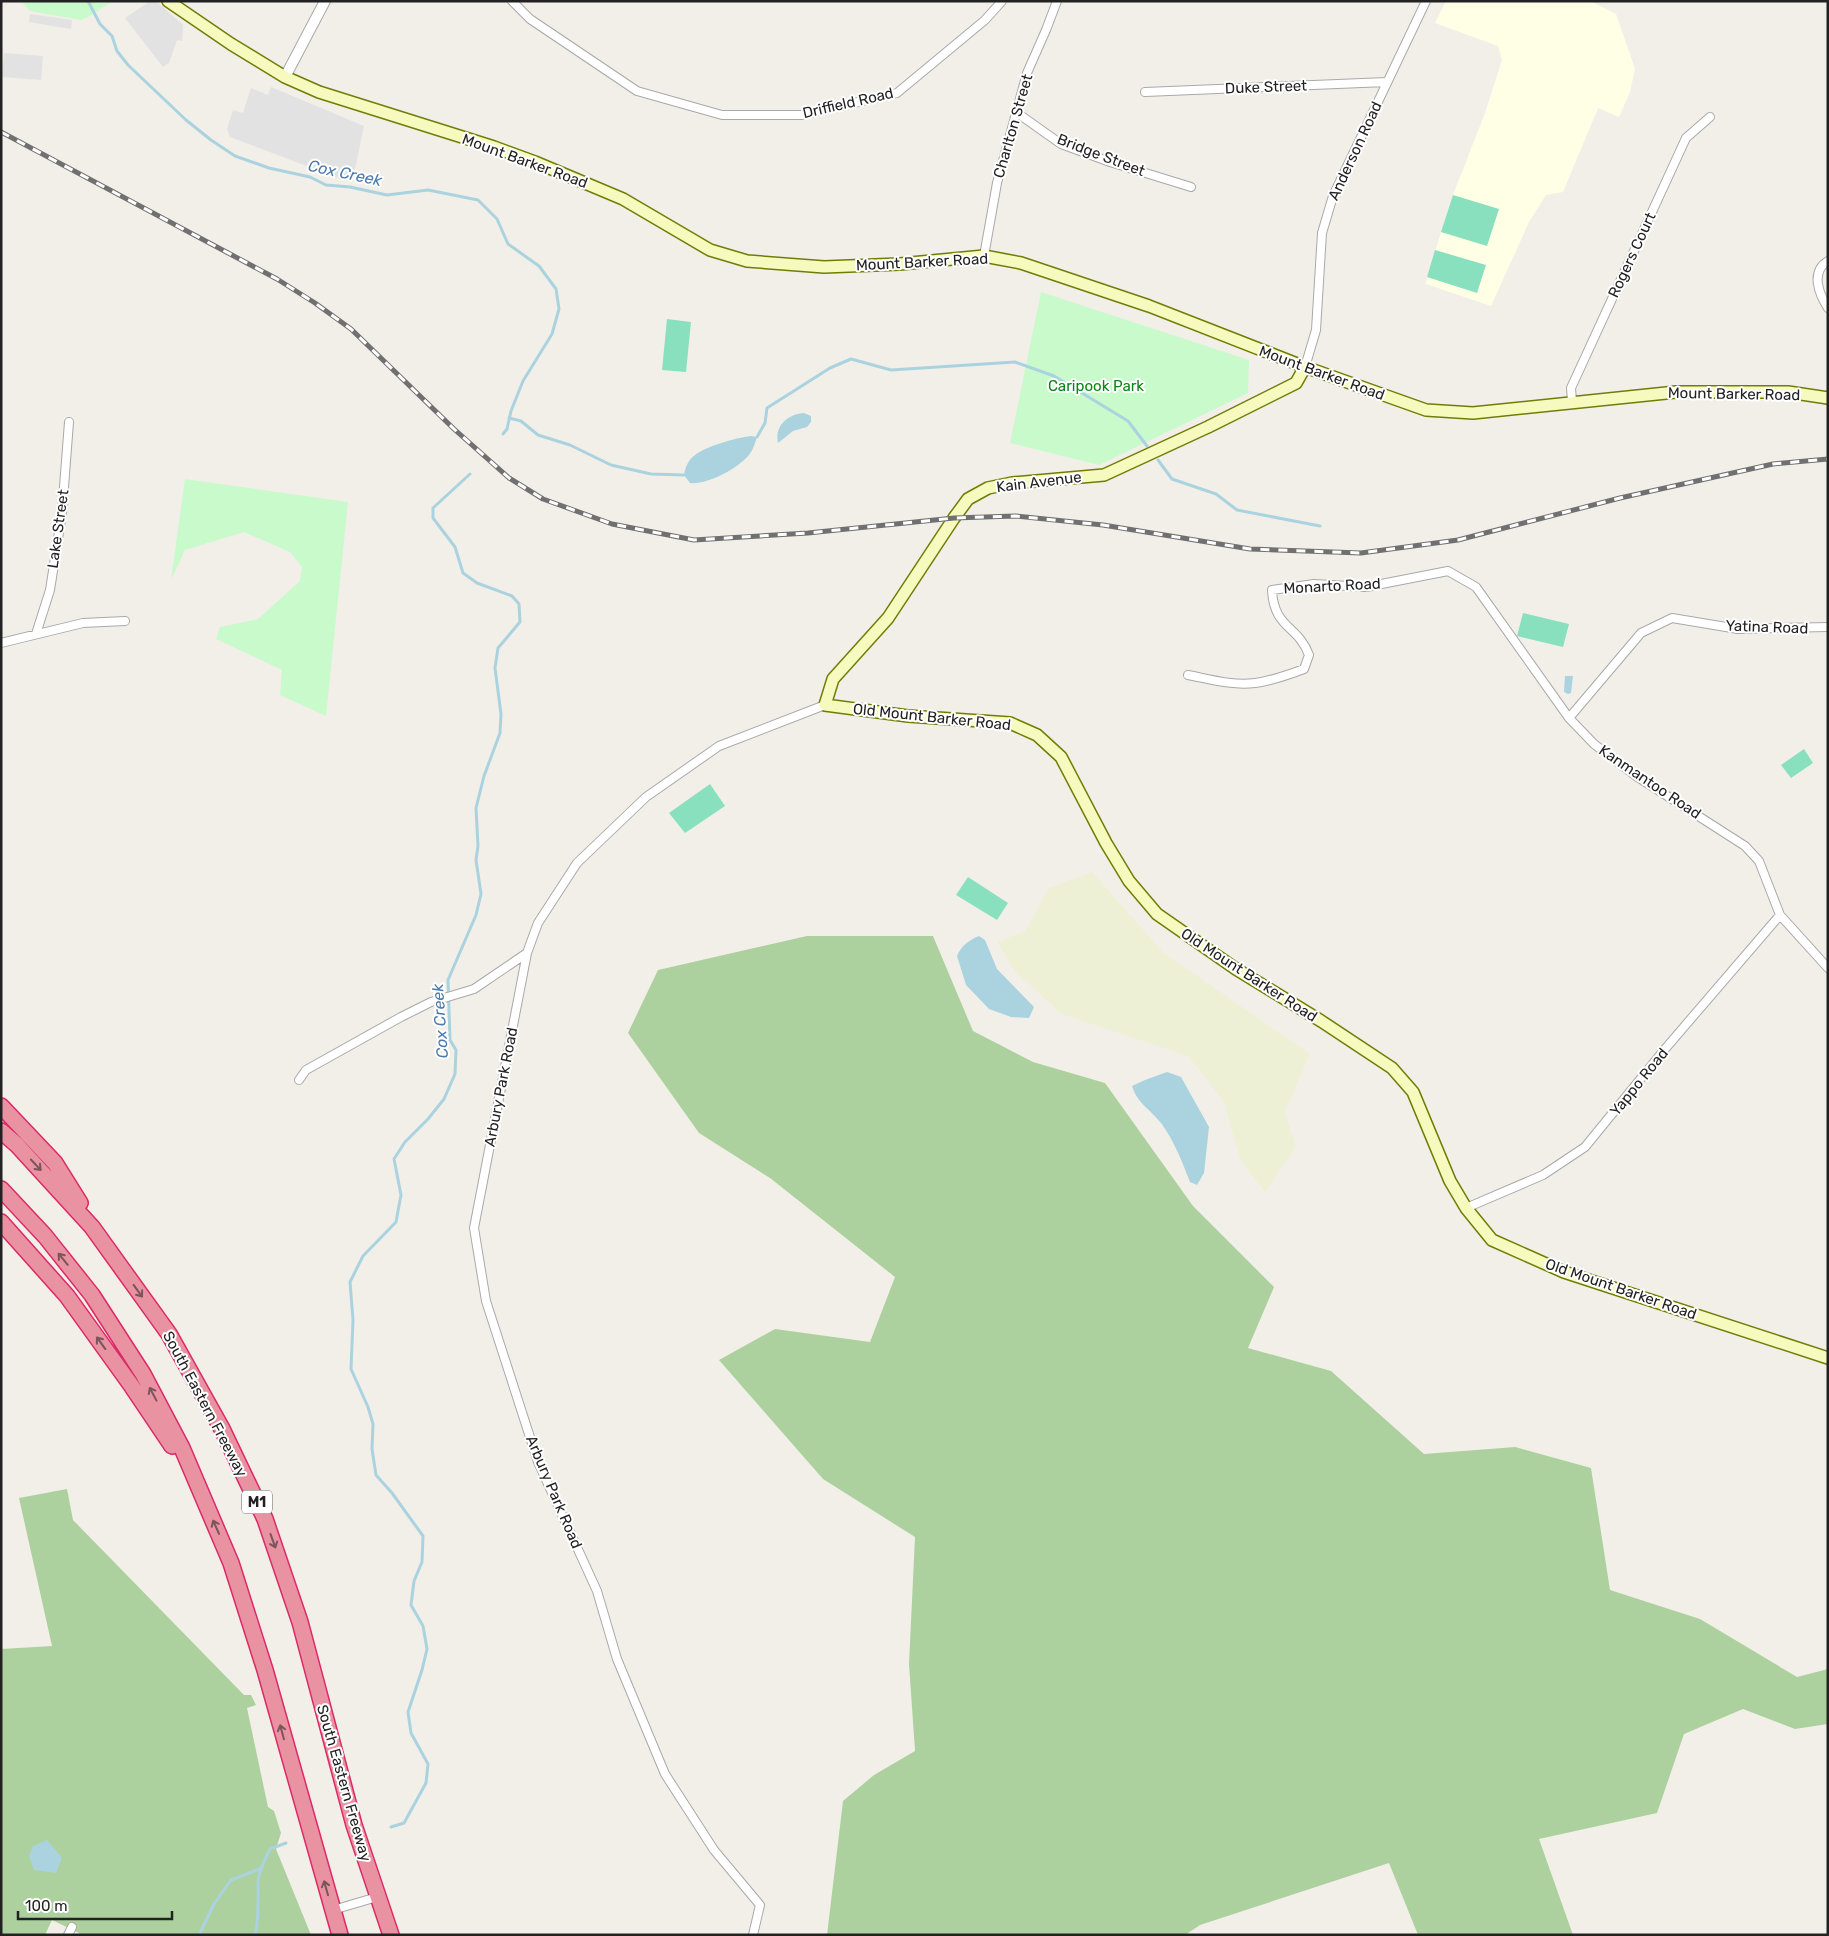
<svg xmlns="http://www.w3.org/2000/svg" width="1829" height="1936" font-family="Rubik,sans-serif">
<rect width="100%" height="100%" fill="#f2efe9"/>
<path fill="#ffffe5" d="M1446,1H1590L1616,14L1635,69L1630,92L1619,117L1598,108L1563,192L1546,195L1529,222L1491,306L1426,284L1427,277L1453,195L1485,113L1502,60L1498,46L1435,23Z"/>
<path fill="#eef0d5" d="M1092,872L1164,953L1310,1054L1285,1112L1296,1147L1265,1192L1240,1160L1224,1102L1188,1056L1061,1014L1014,970L997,942L1025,931L1049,888Z"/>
<path fill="#add19e" d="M807,936H933L973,1031L1033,1062L1105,1083L1193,1206L1274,1287L1248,1348L1331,1371L1424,1454L1515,1447L1591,1468L1610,1590L1700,1619L1797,1677L1828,1669V1724L1795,1729L1743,1709L1684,1734L1657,1813L1539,1839L1573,1935H1418L1389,1863L1200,1925L1185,1935H827L843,1801L874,1775L915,1751L909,1664L915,1537L823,1479L719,1360L775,1329L870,1342L895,1277L770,1178L699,1133L628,1033L658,970Z
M67,1489L73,1520L244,1695H251L256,1705L247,1708L268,1807L274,1811L281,1833L276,1849L311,1935H79V1933L52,1920L45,1935H1V1649L52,1646L19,1498Z"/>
<path fill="#c8facc" d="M21,1H113L88,17L81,20L30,11Z
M1041,292L1249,360L1248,393L1099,465L1010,443Z
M185,479L348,502L326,716L280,695L282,670L216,639L220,627L258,619L300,581L302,567L290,552L244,532L185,550L171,580Z"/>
<path fill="#88e0be" d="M1453,195L1499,209L1487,246L1441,232Z
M1435,250L1486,265L1477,293L1427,277Z
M667,319L691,322L686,372L662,370Z
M1523,613L1569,624L1563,647L1517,636Z
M1804,749L1813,763L1791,778L1781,765Z
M710,784L725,806L685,833L669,813Z
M968,877L1008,903L997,920L956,895Z"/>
<path fill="#e2e2e2" d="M150,1H156L183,25L182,41L177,40L169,63L163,67L125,18Z
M30,14L72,20L71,29L29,22Z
M4,53L43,56L41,80L2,77Z
M271,87L364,126L354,174L341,179L230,137L227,129L233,110L243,113L251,88L268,95Z"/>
<path fill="#aad3df" d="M804,413L811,416V422L807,427L793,431L778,443C774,425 789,414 804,413Z
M751,436L757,437C755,443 753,450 749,455C737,469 707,485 690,483L684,475C685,468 688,460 695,455C707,446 735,438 751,436Z
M1565,676H1573L1571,693L1568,694L1564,692Z
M979,936L985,940L997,969L1034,1007L1029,1018L1011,1017L989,1009L966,985L957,956C961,946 969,940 979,936Z
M1167,1072L1181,1077L1209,1127L1204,1173L1197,1185L1190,1182C1182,1161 1174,1141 1161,1123C1151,1110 1137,1103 1132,1086L1145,1080Z
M47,1840L62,1858L56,1873L34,1870L29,1856L33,1846Z"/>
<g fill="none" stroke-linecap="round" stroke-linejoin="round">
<path stroke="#aad3df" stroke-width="3" d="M88,1L100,24L112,36L117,51L128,65L186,120L211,140L235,156L269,168L310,177L326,185L350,187L387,195L428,190L478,200L497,219L508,244L539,266L556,289L559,309L552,334L523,381L511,411L507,429L503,434
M509,418L521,421L538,435L570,445L611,465L651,474L684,475
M757,437L765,423L767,408L830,368L851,359L891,370L1015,362L1054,376L1128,421L1147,446
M1158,460L1172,479L1216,494L1237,510L1320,526
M391,1827L404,1823L426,1783L428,1764L411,1733L408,1712L422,1670L427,1649L423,1626L411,1605L414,1581L422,1562L423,1536L392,1493L376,1475L372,1449L373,1424L368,1407L351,1369L353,1320L350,1282L363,1256L396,1222L401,1195L394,1159L405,1142L428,1119L444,1099L455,1074L456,1050L450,1040L448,980L476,915L481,894L476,860L478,846L476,808L484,776L500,733L501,714L495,668L498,648L520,622L519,604L512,596L477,583L463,573L455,547L433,518V508L470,474
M199,1935L214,1904L231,1880L262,1868
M255,1935C259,1921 258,1897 258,1883C258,1872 265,1859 270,1849L286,1843"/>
<g stroke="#a9a9a9" stroke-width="10">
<path id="minor" d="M512,1L530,19L637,91L722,115H802L897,93L985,20L1002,1
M1145,92L1387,82
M1016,112L1061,144L1110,162L1191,187
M984,256L997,183L1027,73L1046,30L1057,1
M1828,261C1810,272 1819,294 1828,308
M1305,367L1316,330L1322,233L1333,196L1426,1
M1572,401L1571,388L1686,138L1710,117
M36,634L50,590L62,513L69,422
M1,643L83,623L125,621
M1188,675C1209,679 1233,686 1255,683C1271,681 1288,675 1304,669L1309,655C1298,625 1274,629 1272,590L1314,584L1366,587L1448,571L1476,587L1569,718L1594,744L1636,776L1745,846L1759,861L1780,915L1828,968
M1569,718L1641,633L1672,618L1738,629L1828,627
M527,953L474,1228L486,1301L538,1462L597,1591L617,1659L665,1774L714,1850L760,1905L753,1935
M299,1080L306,1070L401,1017L431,1002L474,989L527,953L538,923L577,863L646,797L719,746L825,705
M1466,1208L1543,1175L1585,1147L1665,1049L1780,915
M333,1910L377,1897
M68,1935L72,1927"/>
</g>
<g stroke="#a9a9a9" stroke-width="12">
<path id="tertiary" d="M285,77L325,1"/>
</g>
<g stroke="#707d05" stroke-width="14">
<path id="secondary" d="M168,1L231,44L285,77L319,92L494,147L535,162L623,199L710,250L747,261L824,267L900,264L984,256L1021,263L1149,306L1305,367L1426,410L1473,413L1676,392H1788L1828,398
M1305,367L1296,383L1208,427L1104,475L1012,483L988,488L968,499L954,518L888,618L833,679L825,705L908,716L1010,723L1037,735L1061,757L1106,843L1129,881L1157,914L1236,969L1321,1021L1392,1068L1413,1092L1450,1181L1466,1208L1492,1240L1564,1272L1828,1358"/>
</g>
<g stroke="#dc2a67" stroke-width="18">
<path id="motorway" d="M1,1106L55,1163L80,1203
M1,1131L17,1145L92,1227L169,1334L222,1429L265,1519L300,1622L354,1825L391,1935
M1,1189L45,1236L92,1295L143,1374L182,1448L231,1563L265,1670L340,1935
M1,1222L67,1296L131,1385L172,1446"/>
</g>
<use href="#minor" stroke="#fff" stroke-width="8"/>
<use href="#tertiary" stroke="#fff" stroke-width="10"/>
<use href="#secondary" stroke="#f7fabf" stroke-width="11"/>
<use href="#motorway" stroke="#e892a2" stroke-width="15"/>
<g stroke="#707070" stroke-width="5">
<path id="rail" d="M1,132L277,279L315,303L351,329L454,429L509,478L543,499L612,524L694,540L808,533L954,518L1015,516L1103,525L1250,549L1361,553L1458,540L1620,498L1773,464L1828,459"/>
</g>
<use href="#rail" stroke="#fff" stroke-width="3" stroke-dasharray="9" stroke-linecap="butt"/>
</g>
<defs><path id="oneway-shaft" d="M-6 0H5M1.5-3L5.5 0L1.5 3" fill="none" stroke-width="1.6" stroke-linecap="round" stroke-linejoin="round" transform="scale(1.25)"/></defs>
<g stroke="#7b545c">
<use href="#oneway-shaft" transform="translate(36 1165) rotate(47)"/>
<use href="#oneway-shaft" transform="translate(63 1259) rotate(-129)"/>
<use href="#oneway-shaft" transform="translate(138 1291) rotate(54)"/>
<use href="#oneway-shaft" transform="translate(101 1343) rotate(-126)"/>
<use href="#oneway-shaft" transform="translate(153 1394) rotate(-118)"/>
<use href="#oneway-shaft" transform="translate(216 1527) rotate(-114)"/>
<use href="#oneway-shaft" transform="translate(273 1541) rotate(70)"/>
<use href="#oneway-shaft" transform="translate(282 1732) rotate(-105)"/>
<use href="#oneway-shaft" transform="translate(326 1888) rotate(-106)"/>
</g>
<g text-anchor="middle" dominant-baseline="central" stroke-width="4" stroke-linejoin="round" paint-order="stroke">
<rect fill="#fff" stroke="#646464" stroke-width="1" x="242" y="1490.5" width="30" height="23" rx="4"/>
<g font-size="14" font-weight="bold" fill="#222">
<text x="257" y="1502">M1</text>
</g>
<g font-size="15" fill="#222" stroke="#fff">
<text transform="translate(1266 87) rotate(-2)">Duke Street</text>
<text transform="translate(848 103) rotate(-13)">Driffield Road</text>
<text transform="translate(1013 126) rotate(-74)">Charlton Street</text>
<text transform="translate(1355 151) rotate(-65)">Anderson Road</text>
<text transform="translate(1101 155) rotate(21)">Bridge Street</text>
<text transform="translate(525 161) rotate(20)">Mount Barker Road</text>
<text transform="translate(1632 255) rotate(-65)">Rogers Court</text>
<text transform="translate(922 262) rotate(-3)">Mount Barker Road</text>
<text transform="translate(1322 373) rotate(20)">Mount Barker Road</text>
<text transform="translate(1734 394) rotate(1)">Mount Barker Road</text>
<text transform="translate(1039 482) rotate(-7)">Kain Avenue</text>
<text transform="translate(58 529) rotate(-82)">Lake Street</text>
<text transform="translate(1332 586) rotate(-3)">Monarto Road</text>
<text transform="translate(1767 627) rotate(2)">Yatina Road</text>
<text transform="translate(932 717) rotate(6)">Old Mount Barker Road</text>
<text transform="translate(1650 782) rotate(34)">Kanmantoo Road</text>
<text transform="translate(1249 975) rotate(33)">Old Mount Barker Road</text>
<text transform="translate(1639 1082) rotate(-51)">Yappo Road</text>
<text transform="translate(501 1087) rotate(-79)">Arbury Park Road</text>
<text transform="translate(1621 1289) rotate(19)">Old Mount Barker Road</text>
<text transform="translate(205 1404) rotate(62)">South Eastern Freeway</text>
<text transform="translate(554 1492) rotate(67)">Arbury Park Road</text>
<text transform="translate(344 1783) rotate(74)">South Eastern Freeway</text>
</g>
<g font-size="15" fill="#0c8416" stroke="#fff">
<text x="1096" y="386">Caripook Park</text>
</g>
<g font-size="16" font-style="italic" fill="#4a7aab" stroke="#fff">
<text transform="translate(345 173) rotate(12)">Cox Creek</text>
<text transform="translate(440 1021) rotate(-94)">Cox Creek</text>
</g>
</g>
<rect width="1829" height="1936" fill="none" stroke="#222222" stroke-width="5"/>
<path d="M18 1911v8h154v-8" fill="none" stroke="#222222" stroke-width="2.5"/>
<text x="25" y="1911" font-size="15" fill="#222222" stroke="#ffffff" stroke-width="4" paint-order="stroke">100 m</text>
</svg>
